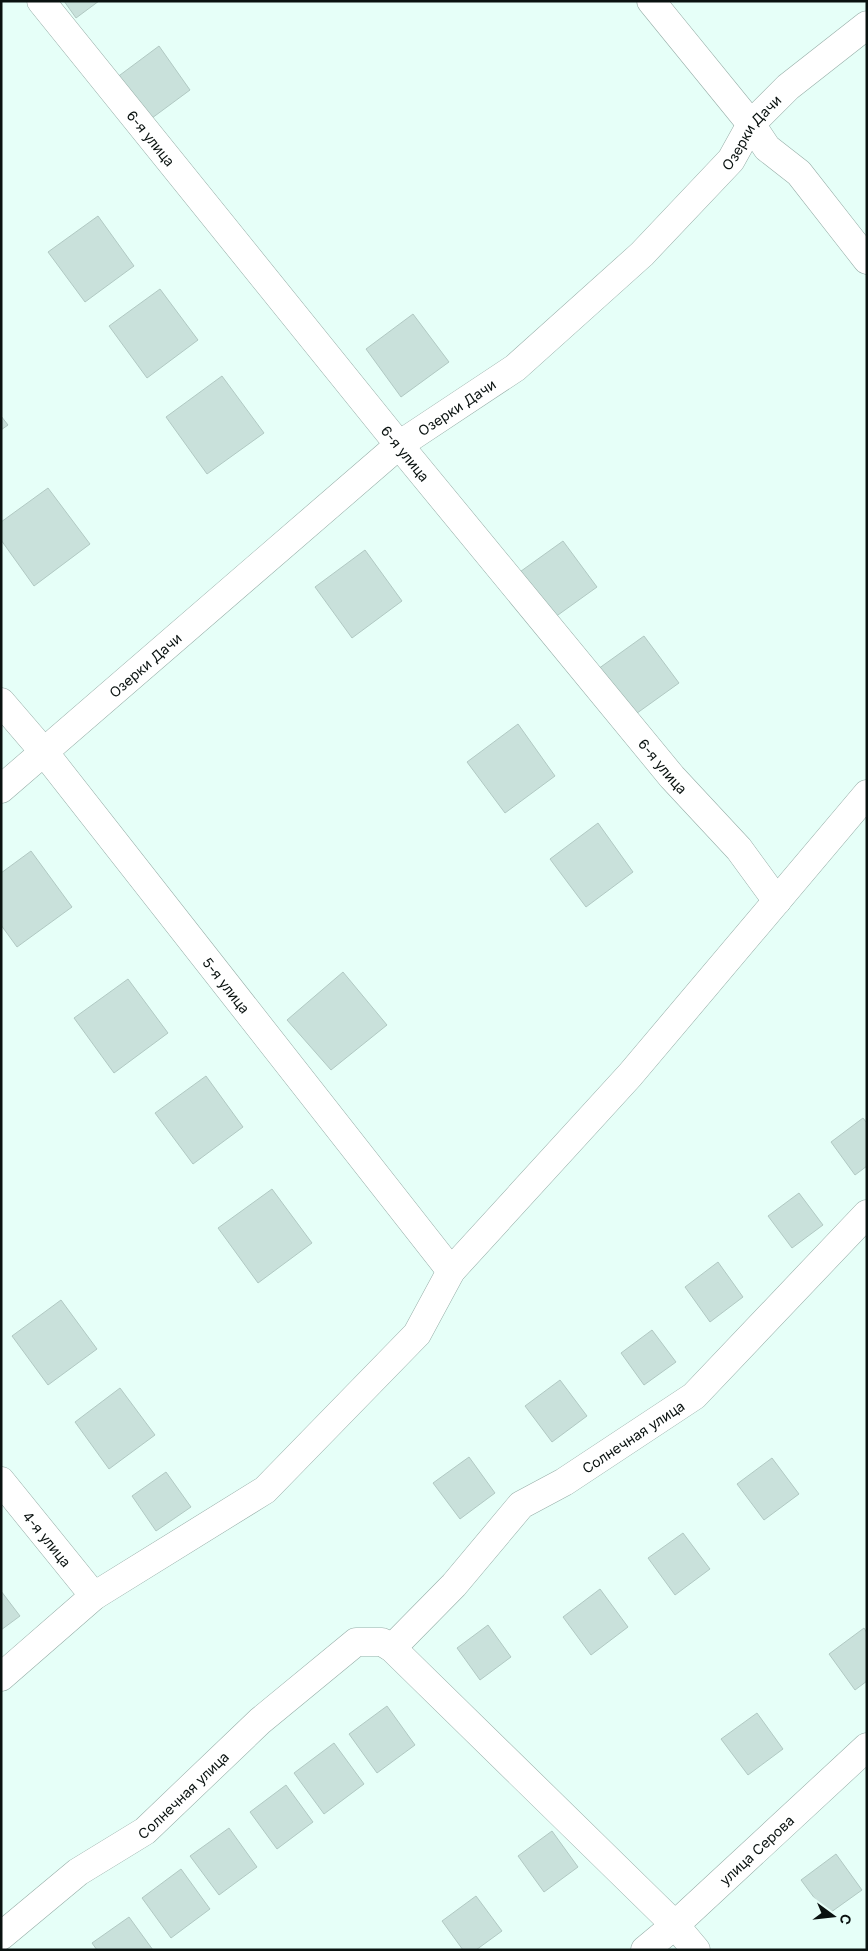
<svg xmlns="http://www.w3.org/2000/svg" width="868" height="1951" font-family="Inter,sans-serif">
<rect width="100%" height="100%" fill="#e6fff8"/>
<path fill="#c9e1db" stroke="#b1c9c3" d="M64,1H99L76,18Z
M159,46L190,90L148,121L116,78Z
M98,216L134,266L85,302L48,252Z
M160,289L198,340L147,378L109,326Z
M413,314L449,362L401,397L366,349Z
M222,376L264,433L207,474L166,417Z
M1,416L8,425L1,430Z
M48,488L90,544L34,586L1,540V522Z
M563,541L597,587L551,620L517,574Z
M365,550L402,601L352,638L315,587Z
M644,636L679,683L633,716L598,669Z
M518,724L555,776L505,813L467,762Z
M598,823L633,872L586,907L550,859Z
M31,851L72,907L17,947L1,925V873Z
M343,972L387,1025L331,1070L287,1020Z
M128,979L168,1033L114,1073L74,1018Z
M206,1076L243,1127L193,1164L155,1113Z
M863,1118L867,1123V1166L855,1175L831,1142Z
M272,1189L312,1243L258,1283L218,1228Z
M799,1193L823,1225L792,1248L768,1216Z
M718,1262L743,1297L710,1322L685,1287Z
M61,1300L97,1349L48,1385L12,1336Z
M652,1330L676,1362L644,1385L621,1353Z
M560,1380L587,1416L552,1442L525,1406Z
M120,1388L155,1435L109,1469L75,1422Z
M469,1457L495,1493L460,1519L433,1483Z
M772,1458L799,1494L764,1520L737,1484Z
M166,1472L191,1507L156,1531L132,1496Z
M683,1533L710,1569L675,1595L648,1558Z
M600,1589L628,1627L591,1655L563,1617Z
M1,1591L20,1616L1,1630Z
M488,1625L511,1657L480,1680L457,1648Z
M864,1628L867,1633V1681L855,1690L829,1654Z
M387,1706L415,1745L377,1773L349,1734Z
M757,1713L783,1749L748,1775L721,1739Z
M334,1743L364,1784L324,1814L294,1773Z
M286,1785L313,1822L277,1849L250,1812Z
M229,1828L257,1867L219,1895L190,1856Z
M552,1831L578,1867L544,1892L518,1856Z
M836,1854L862,1890L827,1915L801,1880Z
M181,1869L210,1909L171,1938L142,1898Z
M476,1896L502,1931L476,1950H463L442,1921Z
M129,1917L153,1950H97L92,1943Z"/>
<g fill="none" stroke-linecap="round" stroke-linejoin="round">
<g stroke="#96ada7" stroke-width="29">
<g id="street">
<path id="s1" d="M41,1L399,445L672,777L739,849L777,901"/>
<path d="M651,1L751,124L767,148L799,173L867,260"/>
<path id="s2" d="M1,702L44,752L451,1271"/>
<path id="s3" d="M1,789L399,445L515,368L642,254L731,160L751,124L788,87L867,25"/>
<path id="s4" d="M1,1481L94,1596"/>
<path id="s5" d="M392,1648L454,1585L521,1505L564,1482L694,1396L867,1214"/>
<path d="M1,1677L94,1596L265,1490L417,1334L451,1271L630,1075L867,794"/>
<path id="s6" d="M1,1936L78,1872L145,1831L260,1721L356,1642H382L392,1648L675,1925L696,1950"/>
<path id="s7" d="M645,1950L675,1925L867,1747"/>
</g>
</g>
<use href="#street" stroke="#fff" stroke-width="28"/>
</g>
<g text-anchor="middle" dominant-baseline="central" stroke-width="4" stroke-linejoin="round" paint-order="stroke">
<g font-size="14" fill="#0a1210" stroke="#e6fff8">
<text stroke="none"><textPath href="#s3" startOffset="1000">Озерки Дачи</textPath></text>
<text stroke="none"><textPath href="#s1" startOffset="176">6-я улица</textPath></text>
<text stroke="none"><textPath href="#s3" startOffset="595">Озерки Дачи</textPath></text>
<text stroke="none"><textPath href="#s1" startOffset="581">6-я улица</textPath></text>
<text stroke="none"><textPath href="#s3" startOffset="190">Озерки Дачи</textPath></text>
<text stroke="none"><textPath href="#s1" startOffset="986">6-я улица</textPath></text>
<text stroke="none"><textPath href="#s2" startOffset="362">5-я улица</textPath></text>
<text stroke="none"><textPath href="#s5" startOffset="324">Солнечная улица</textPath></text>
<text stroke="none"><textPath href="#s4" startOffset="74">4-я улица</textPath></text>
<text stroke="none"><textPath href="#s6" startOffset="231">Солнечная улица</textPath></text>
<text stroke="none"><textPath href="#s7" startOffset="150">улица Серова</textPath></text>
</g>
</g>
<rect width="868" height="1951" fill="none" stroke="#0a1210" stroke-width="5"/>
<g transform="translate(833 1916) rotate(105)" stroke="#e6fff8" stroke-width="4" paint-order="stroke">
<path d="M0-4L9 19L0 12L-9 19Z" fill="#0a1210"/>
<text y="-8" font-size="14" font-weight="bold" text-anchor="middle" fill="#0a1210">С</text>
</g>
</svg>
